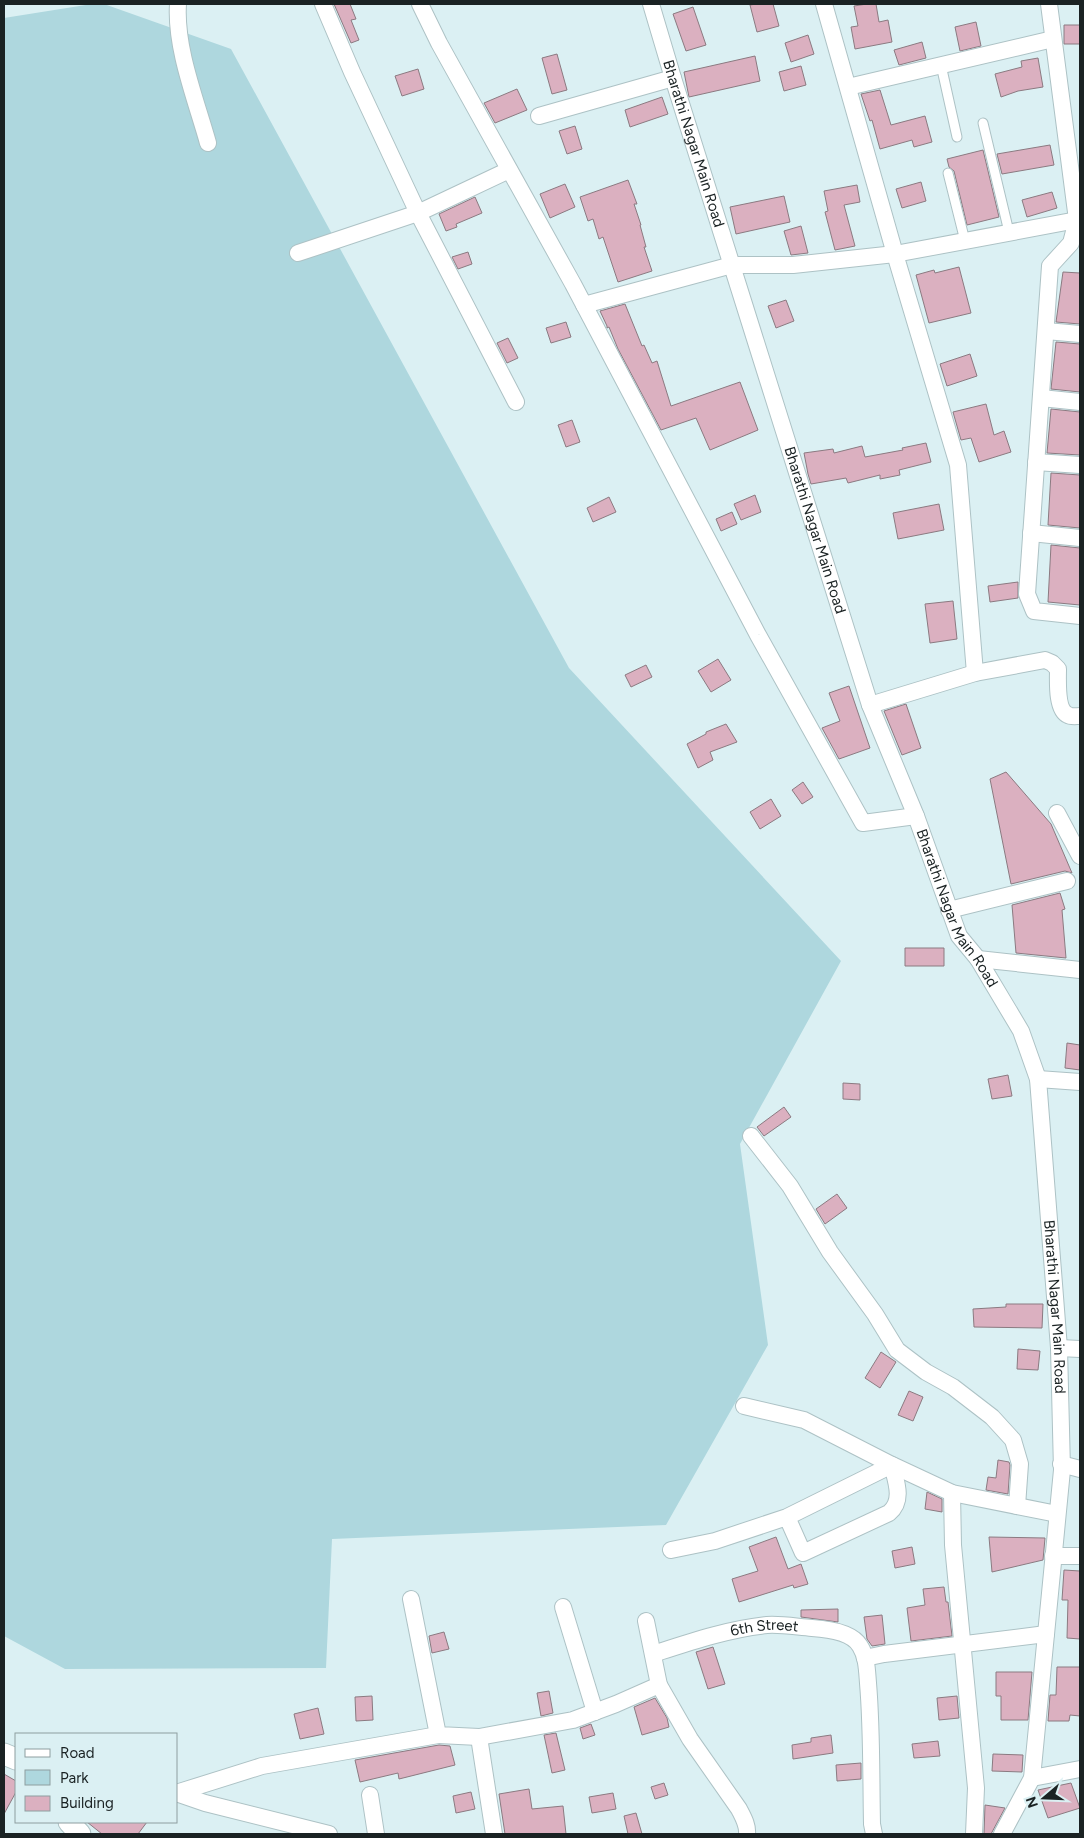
<svg xmlns="http://www.w3.org/2000/svg" width="1084" height="1838" font-family="Figtree,sans-serif">
<rect width="100%" height="100%" fill="#dbf0f3"/>
<path fill="#aed7de" d="M92,4H104L231,49L569,668L841,961L740,1144L768,1345L666,1525L332,1539L326,1668L65,1669L4,1636V18Z"/>
<path fill="#dbb0c0" stroke="#8b7a81" d="M334,4H350L356,19L351,20L359,40L351,43Z
M756,4H773L779,26L757,32L750,5Z
M867,4H876L879,22L888,20L892,42L855,49L851,27L858,26L854,6Z
M693,7L706,45L686,51L673,14Z
M976,22L981,46L960,51L955,27Z
M1064,25H1080V44H1064Z
M808,35L814,54L791,62L785,43Z
M922,42L926,58L899,65L894,50Z
M557,54L567,90L552,94L542,58Z
M755,56L760,81L689,97L684,72Z
M1038,58L1043,87L1018,91L1001,97L995,74L1022,67L1021,61Z
M801,66L806,85L784,91L779,72Z
M418,69L424,89L402,96L395,76Z
M517,89L527,110L495,123L484,103Z
M880,90L891,125L925,116L932,142L914,147L912,140L880,149L872,120L870,121L861,94Z
M662,97L668,114L630,127L625,110Z
M575,126L582,149L567,154L559,131Z
M1050,145L1054,165L1002,174L997,154Z
M983,150L999,217L967,225L954,171L949,167L947,159Z
M628,180L637,204H634L641,225H640L646,247H644L652,271L618,282L603,237L599,239L593,219L588,221L580,197Z
M921,182L926,201L902,208L896,189Z
M565,184L575,207L550,218L540,194Z
M857,185L860,202L844,205L855,246L835,250L825,212L828,211L824,191Z
M1052,192L1057,208L1027,217L1022,200Z
M784,196L790,222L736,234L730,207Z
M475,197L482,213L456,224L457,227L446,231L439,214Z
M801,226L808,253L791,255L784,231Z
M468,252L472,264L458,269L452,257Z
M959,267L971,313L929,323L916,275L934,270L935,273Z
M1063,272L1080,273V324L1056,322Z
M786,300L794,321L776,328L768,306Z
M625,304L642,346L644,345L652,363L657,361L671,406L740,382L758,430L710,450L696,418L661,430L618,349L609,327L607,328V326L600,311Z
M566,322L571,337L551,343L546,328Z
M508,338L518,358L507,363L497,343Z
M1056,342L1080,344V392L1051,389Z
M970,354L977,376L947,386L940,364Z
M986,404L994,435L1004,431L1011,452L979,462L971,438L961,440L953,412Z
M1051,409L1080,412V455L1047,453Z
M572,420L580,442L566,447L558,425Z
M926,443L931,462L899,470L900,475L880,479V475L848,483L846,478L811,484L808,474L804,453L833,449L834,453L862,446L865,457L903,450L902,448Z
M1051,473L1080,475V528L1048,525Z
M755,495L761,512L741,520L734,504Z
M609,497L616,512L593,522L587,508Z
M939,504L944,530L898,539L893,513Z
M732,512L737,524L721,531L716,519Z
M1051,545L1080,548V605L1048,602Z
M1018,582V598L990,602L988,586Z
M953,601L957,639L930,643L925,604Z
M718,659L731,680L711,692L698,671Z
M646,665L652,677L631,687L625,675Z
M849,686L870,748L839,759L822,728L840,721L829,693Z
M906,704L921,748L902,755L884,711Z
M726,724L737,742L710,752L713,760L698,768L687,744L706,734V732Z
M1006,772L1051,824L1072,873L1065,871L1011,884L990,779Z
M803,782L813,797L802,804L792,790Z
M771,799L781,816L760,829L750,812Z
M1060,893L1065,909L1062,910L1066,958L1016,953L1012,905Z
M905,948H944V966H905Z
M1067,1043L1080,1045V1070L1065,1068Z
M1008,1075L1012,1096L992,1099L988,1079Z
M843,1083L860,1084V1100L843,1099Z
M784,1107L791,1117L764,1136L757,1127Z
M837,1194L847,1208L825,1224L816,1209Z
M1006,1304H1043L1042,1328L974,1327L973,1309L1006,1307Z
M1018,1349L1040,1351L1038,1370L1017,1369Z
M881,1352L896,1362L880,1388L865,1378Z
M909,1391L923,1397L913,1421L898,1415Z
M998,1460L1009,1462L1010,1465L1008,1494L986,1490L988,1477L996,1478Z
M927,1492L942,1499V1512L925,1509Z
M776,1537L788,1569L801,1564L808,1584L794,1588L793,1585L739,1602L732,1579L758,1571L749,1547Z
M989,1537L1045,1538L1043,1560L992,1572Z
M912,1547L915,1564L895,1568L892,1551Z
M1064,1570L1080,1571V1639L1067,1638L1068,1600H1062Z
M944,1587L946,1602H948L952,1636L911,1641L907,1608L925,1605L923,1589Z
M838,1609V1622L801,1617V1610Z
M882,1615L885,1644L872,1646L867,1639L864,1617Z
M444,1632L449,1649L432,1653L429,1636Z
M713,1647L725,1684L708,1689L696,1652Z
M1057,1667H1080V1716L1070,1715L1069,1721H1048L1050,1695H1056Z
M996,1672H1032L1028,1720H1001V1696H996Z
M549,1691L553,1713L541,1716L537,1693Z
M372,1696L373,1720L356,1721L355,1697Z
M957,1696L959,1718L939,1720L937,1698Z
M655,1698L667,1718L669,1727L642,1735L634,1707Z
M318,1708L324,1734L300,1739L294,1714Z
M591,1724L595,1735L583,1739L580,1728Z
M556,1733L565,1770L552,1773L544,1735Z
M831,1735L833,1753L793,1759L792,1745L811,1742V1738Z
M938,1741L940,1756L914,1758L912,1744Z
M439,1745L450,1746L455,1765L399,1779L398,1773L360,1782L355,1760Z
M993,1754L1023,1755L1022,1772L992,1771Z
M861,1763V1779L837,1781L836,1765Z
M4,1774L16,1781V1792L4,1814Z
M664,1783L668,1795L655,1799L651,1787Z
M1071,1783L1080,1808L1048,1818L1038,1790Z
M529,1789L532,1809L563,1806L566,1834H505L499,1794Z
M471,1792L475,1809L456,1813L453,1796Z
M613,1793L616,1809L592,1813L589,1797Z
M985,1805L1005,1808L991,1834H984Z
M636,1813L642,1834H628L624,1816Z
M87,1822H147L138,1834H102Z"/>
<g fill="none" stroke-linecap="round" stroke-linejoin="round">
<g stroke="#adc2c5" stroke-width="11">
<path id="service" d="M941,65L957,137
M983,123L1009,232
M948,173L965,241"/>
</g>
<g stroke="#adc2c5" stroke-width="18">
<g id="minor">
<path d="M178,4C175,48 196,100 208,143"/>
<path d="M323,4L352,72L418,213L516,402"/>
<path d="M420,4L439,43L573,284L758,635L863,823L916,816"/>
<path id="s1" d="M651,4L673,78L870,705L916,816L959,936L978,959L1021,1031L1038,1079L1059,1348L1062,1470L1032,1778L1002,1834"/>
<path d="M824,4L895,254L958,465L975,673"/>
<path d="M1049,4L1077,220L1071,243L1050,266L1027,594L1034,611L1080,616"/>
<path d="M848,87L1053,39"/>
<path d="M539,116L673,78"/>
<path d="M298,253L418,213L509,170"/>
<path d="M584,305L732,265H793L895,254L1077,220"/>
<path d="M1046,331L1080,334"/>
<path d="M1041,398L1080,402"/>
<path d="M1036,462L1080,465"/>
<path d="M1031,533L1080,538"/>
<path d="M870,705L975,673L1045,660L1052,663L1058,669C1058,680 1056,710 1068,715C1071,717 1076,716 1080,716"/>
<path d="M1057,813L1080,856"/>
<path d="M949,910L1067,881"/>
<path d="M978,959L1080,970"/>
<path d="M1038,1079L1080,1082"/>
<path d="M751,1136L790,1186L830,1252L875,1314L897,1350L926,1372L953,1387L992,1417L1013,1440L1020,1464L1017,1506"/>
<path d="M1059,1348L1080,1349"/>
<path d="M744,1406L804,1420L892,1465L952,1493L1057,1514"/>
<path d="M1061,1464L1080,1469"/>
<path d="M952,1493L953,1545L976,1788L974,1834"/>
<path d="M671,1550L715,1541L787,1517L892,1465C896,1481 904,1501 889,1513L803,1553L787,1517"/>
<path d="M1053,1556H1080"/>
<path d="M411,1599L438,1735L479,1737L573,1720L616,1704L659,1685"/>
<path d="M563,1607L595,1712"/>
<path d="M646,1621L659,1685L690,1739L739,1809C743,1817 748,1825 747,1834"/>
<path id="s2" d="M653,1654C690,1642 728,1629 767,1625C781,1624 798,1627 812,1628C828,1629 852,1632 860,1646C867,1657 867,1671 868,1683C872,1730 871,1777 872,1824L874,1834"/>
<path d="M865,1658L884,1654L1046,1634"/>
<path d="M479,1737L494,1834"/>
<path d="M1032,1778L1080,1769"/>
<path d="M176,1793L262,1766L438,1735"/>
<path d="M176,1793L205,1803L329,1834"/>
<path d="M370,1795L376,1834"/>
</g>
</g>
<g stroke="#adc2c5" stroke-width="23">
<path id="tertiary" d="M4,1754L16,1759
M69,1822L80,1834"/>
</g>
<use href="#service" stroke="#fff" stroke-width="9"/>
<use href="#minor" stroke="#fff" stroke-width="16"/>
<use href="#tertiary" stroke="#fff" stroke-width="21"/>
</g>
<g text-anchor="middle" dominant-baseline="central" stroke-width="4" stroke-linejoin="round" paint-order="stroke">
<g font-size="15" fill="#1a2223" stroke="#dbf0f3">
<text stroke="none"><textPath href="#s1" startOffset="146">Bharathi Nagar Main Road</textPath></text>
<text stroke="none"><textPath href="#s1" startOffset="551">Bharathi Nagar Main Road</textPath></text>
<text stroke="none"><textPath href="#s1" startOffset="956">Bharathi Nagar Main Road</textPath></text>
<text stroke="none"><textPath href="#s1" startOffset="1375">Bharathi Nagar Main Road</textPath></text>
<text stroke="none"><textPath href="#s2" startOffset="115">6th Street</textPath></text>
</g>
</g>
<rect width="1084" height="1838" fill="none" stroke="#1a2223" stroke-width="10"/>
<rect x="15" y="1733" width="162" height="90" fill="#dbf0f3" stroke="#8e9ea0"/>
<rect x="25" y="1749" width="25" height="8" fill="#ffffff" stroke="#8e9ea0"/>
<text x="60" y="1758" font-size="15" fill="#1a2223">Road</text>
<rect x="25" y="1770" width="25" height="15" fill="#aed7de" stroke="#8e9ea0"/>
<text x="60" y="1783" font-size="15" fill="#1a2223">Park</text>
<rect x="25" y="1796" width="25" height="15" fill="#dbb0c0" stroke="#8e9ea0"/>
<text x="60" y="1808" font-size="15" fill="#1a2223">Building</text>
<g transform="translate(1044 1798) rotate(251)" stroke="#dbf0f3" stroke-width="4" paint-order="stroke">
<path d="M0-4L9 19L0 12L-9 19Z" fill="#1a2223"/>
<text y="-8" font-size="14" font-weight="bold" text-anchor="middle" fill="#1a2223">N</text>
</g>
</svg>
